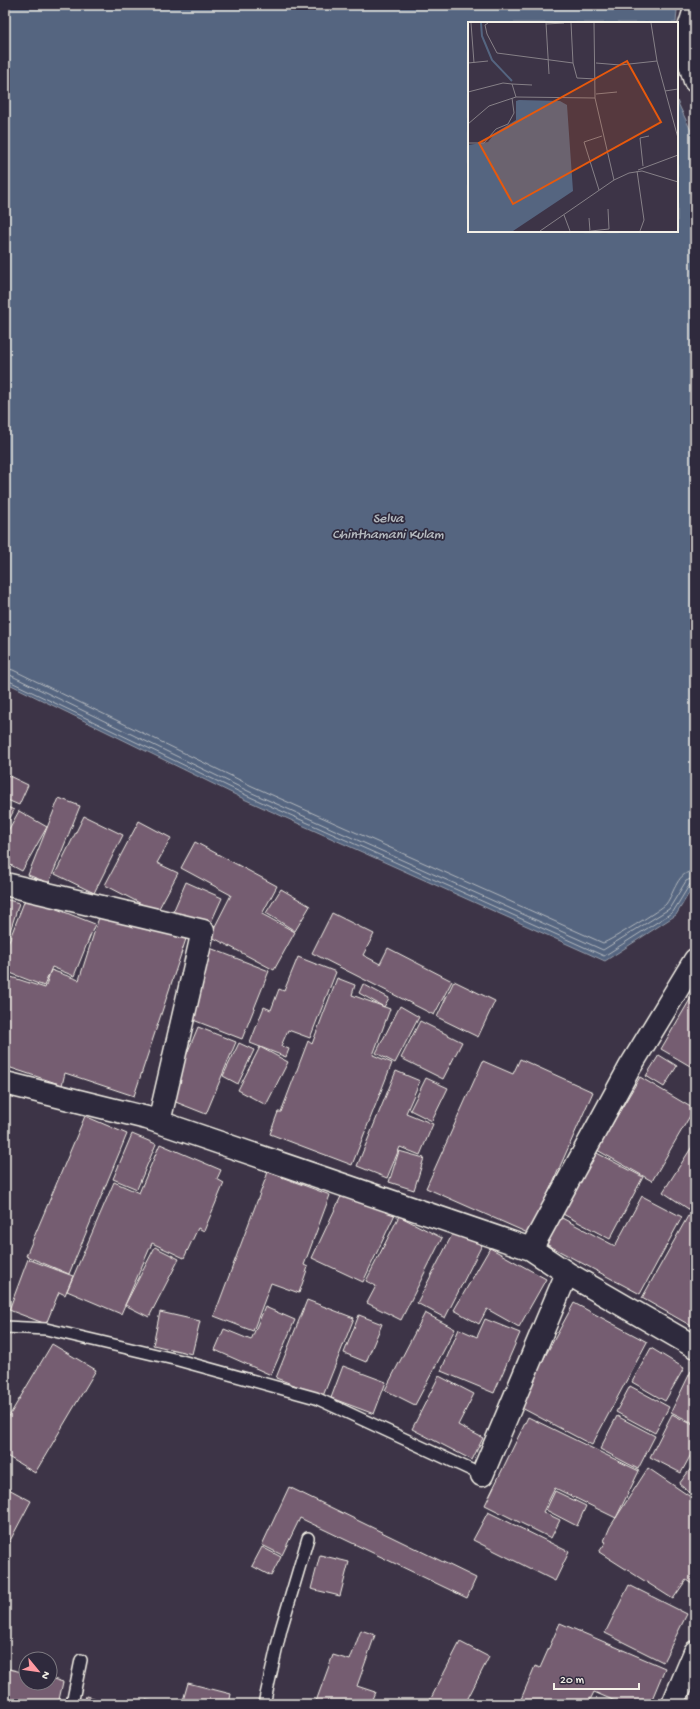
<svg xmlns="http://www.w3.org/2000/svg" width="700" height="1709" font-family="'Gochi Hand',sans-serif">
<rect width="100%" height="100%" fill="#3d3447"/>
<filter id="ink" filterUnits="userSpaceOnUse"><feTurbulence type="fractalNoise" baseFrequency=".025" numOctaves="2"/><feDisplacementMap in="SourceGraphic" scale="8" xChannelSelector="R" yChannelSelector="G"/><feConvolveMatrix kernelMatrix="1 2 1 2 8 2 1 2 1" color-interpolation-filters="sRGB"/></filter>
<g filter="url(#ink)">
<path fill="#556580" stroke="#959daa" d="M5,5H680L677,10L676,23H469V231H677V101L695,139V883L676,915L605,961L246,800L5,682Z"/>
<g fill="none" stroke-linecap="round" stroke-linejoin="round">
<path stroke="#b4b9be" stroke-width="1" d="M5,668L13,670L252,786L603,943C610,941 662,909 666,904C675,892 677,871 695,871
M5,674L10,675L250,792L603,950L669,909L686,881L695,877
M5,679L248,796L604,956L673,912L690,884L695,882"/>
</g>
<path fill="#755d71" stroke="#f4f1e8" d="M5,774L28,785L19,805L5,799Z
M59,798L80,806L49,883L28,875Z
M5,806L14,810L5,828Z
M19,811L47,827L22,871L5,862V836Z
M84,816L123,835L94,893L55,874Z
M139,821L171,838L157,863L178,873L157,912L105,885Z
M195,842L277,886L262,914L295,932L274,970L210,936L231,895L181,868Z
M186,882L222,898L209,927L173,912Z
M281,889L310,906L295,931L266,913Z
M26,897L95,924L74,976L52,967L44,986L5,971V951Z
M5,899L19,903L5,947Z
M101,911L186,939L134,1096L65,1073L62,1085L5,1066V975L45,988L51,970L79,980Z
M332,913L374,934L363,955L380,964L388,948L452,981L434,1015L312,953Z
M210,948L269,971L242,1039L183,1016Z
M298,957L336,972L310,1038L288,1030L281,1046L289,1049L286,1057L250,1043L264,1007L271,1010L279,989L284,991Z
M337,978L355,985L352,995L390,1009L373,1055L392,1063L352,1165L270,1134L278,1112H281L308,1041L312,1044Z
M454,981L495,1001L478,1037L437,1017Z
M363,984L389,998L384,1007L359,993Z
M695,991V1057L690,1066L661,1049Z
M400,1006L419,1017L395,1063L376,1053Z
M420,1021L462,1042L443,1079L401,1058Z
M198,1027L236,1042L206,1114L168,1099Z
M239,1043L254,1050L238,1084L223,1076Z
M260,1047L288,1062L266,1105L238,1090Z
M659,1055L677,1066L664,1087L646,1076Z
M520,1059L593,1092L530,1234L426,1188L483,1061L513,1074Z
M695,1068V1079L690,1075Z
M396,1071L420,1081L406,1113L433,1124L420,1155L400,1147L387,1178L357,1166Z
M640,1077L694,1109L652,1181L597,1150Z
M426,1078L448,1088L432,1121L410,1110Z
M85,1116L127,1134L69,1274L26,1256Z
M132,1134L156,1144L137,1189L113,1179Z
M695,1142V1208L693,1212L663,1192Z
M160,1144L221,1170L217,1179L224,1183L204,1231L198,1228L184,1258L152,1243L121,1314L67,1291L114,1182L139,1193Z
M399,1151L424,1158L414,1190L389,1182Z
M593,1151L643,1177L610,1239L561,1213Z
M268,1172L330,1195L304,1265L308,1267L299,1293L271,1283L253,1331L214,1316Z
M344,1190L395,1214L363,1282L312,1258Z
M642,1196L682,1217L640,1294L546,1244L560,1217L615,1246Z
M695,1212V1328L642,1298L688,1216L692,1218Z
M399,1216L442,1238L401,1320L367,1303L376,1286L366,1281Z
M454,1231L482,1245L445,1318L417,1303Z
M155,1247L179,1259L149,1317L125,1305Z
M490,1248L546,1279L519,1327L487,1309L479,1324L454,1310Z
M28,1259L73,1276L65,1295L59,1292L46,1324L9,1310Z
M307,1300L354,1318L323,1396L276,1378Z
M574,1303L647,1342L592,1445L518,1406Z
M265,1307L295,1320L271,1375L215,1350L224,1329L251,1340Z
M160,1312L200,1321L192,1354L153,1345Z
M425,1313L455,1329L415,1405L385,1390Z
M359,1315L382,1324L366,1362L344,1353Z
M485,1319L520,1333L494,1393L441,1371L459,1329L477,1337Z
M52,1344L96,1370L35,1473L5,1455V1423Z
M651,1348L684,1368L665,1401L632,1382Z
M343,1366L386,1382L374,1414L331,1398Z
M691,1371L695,1373V1424L671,1412Z
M439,1376L474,1394L458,1425L483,1438L472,1460L412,1429Z
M630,1386L669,1407L655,1433L616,1412Z
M672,1414L695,1426V1447L681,1473L650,1457Z
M617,1416L655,1436L638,1469L600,1449Z
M528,1417L639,1471L616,1518L555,1488L543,1512L560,1520L551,1538L485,1505Z
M695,1463V1495L694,1496L679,1484Z
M648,1468L695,1500V1586L686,1580L673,1599L599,1552L606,1542L604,1541L610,1527Z
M5,1487L31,1501L5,1550Z
M289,1487L476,1578L467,1598L300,1518L282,1555L262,1545Z
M555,1491L586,1506L577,1526L546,1510Z
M488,1512L569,1552L555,1581L473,1540Z
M262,1547L281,1557L271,1576L252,1566Z
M320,1555L349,1562L340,1596L311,1589Z
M629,1585L687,1614L663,1662L605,1633Z
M560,1623L665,1668L650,1704H622L594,1692L588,1704H519L535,1666L540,1668Z
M361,1630L375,1635L357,1686L375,1692L370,1704H315L333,1655L350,1660Z
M460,1642L489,1657L465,1704H428Z
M5,1668L26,1673V1683H50V1678L63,1682L58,1704H5Z
M188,1683L231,1694L229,1704H182Z
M86,1696L116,1704H84Z
M146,1700L163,1704H145Z"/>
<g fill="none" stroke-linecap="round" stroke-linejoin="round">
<g stroke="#f4f1e8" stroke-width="14">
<path id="lane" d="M5,1327L46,1329L178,1360L316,1398L482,1475
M72,1704L81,1660
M264,1704L281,1629L308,1538"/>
</g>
<g stroke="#f4f1e8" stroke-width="25">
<path id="street" d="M695,9L684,44L695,81
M5,884L203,931L159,1122
M5,1083L147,1118L531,1249L567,1273L695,1347
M531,1249L630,1067L695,960
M482,1475L567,1273
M673,1704L695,1652"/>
</g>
<use href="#lane" stroke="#2f2a3d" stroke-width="11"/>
<use href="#street" stroke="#2f2a3d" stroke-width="22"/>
</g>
</g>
<g text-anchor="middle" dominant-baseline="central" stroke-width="3.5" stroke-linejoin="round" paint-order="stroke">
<g font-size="14" font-style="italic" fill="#b4b9be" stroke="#2f2a3d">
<text x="388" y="519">Selva<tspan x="388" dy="16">Chinthamani Kulam</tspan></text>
</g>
</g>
<g transform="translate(468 22)">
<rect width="210" height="210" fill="#3d3447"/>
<path d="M51,78L92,79L99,83L105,169L45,209H0V123L20,120L27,111L48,98V79Z" fill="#556580"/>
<path fill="none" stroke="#556580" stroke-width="2" d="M13,1L14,14L24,38L44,59"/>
<path fill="none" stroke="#868087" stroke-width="1" d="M3,1L6,41M20,1L17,3L19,12L29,31L105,41M78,1L81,52M103,1L105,41L109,56L128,57M126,1L127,76L146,158M183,1L189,39L210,116M78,2L96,1M0,41L20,39M128,41L152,43L189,39M44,62L64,63M197,69L210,67M0,70L35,61L44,62L48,75M128,72L149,70M0,102L21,84L48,75L127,76M0,121H16L28,107L40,102L46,91L44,76M175,144L172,116L181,114M170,148L210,133M169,149L176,198L172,209M131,168L116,120L134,114M96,193L102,209M121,196L122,209M72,209L146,158L161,151L174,149L210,160M123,209L141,207L140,187"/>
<path fill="#e8590c" fill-opacity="0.15" stroke="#e8590c" stroke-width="2" d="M159,39L193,100L45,182L11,121Z"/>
<rect width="210" height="210" fill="none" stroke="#f4f1e8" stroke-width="2"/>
</g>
<rect width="700" height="1709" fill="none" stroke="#2f2a3d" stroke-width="20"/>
<rect x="10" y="10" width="680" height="1689" fill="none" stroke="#f4f1e8" stroke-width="1.5" filter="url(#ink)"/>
<g transform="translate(38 1671) rotate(119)"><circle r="19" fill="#2f2a3d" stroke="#7e7a81"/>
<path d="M0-3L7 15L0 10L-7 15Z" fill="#ff9aa2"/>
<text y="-6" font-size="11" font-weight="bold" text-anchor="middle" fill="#f4f1e8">N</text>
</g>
<path d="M554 1683v6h85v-6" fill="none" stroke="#f4f1e8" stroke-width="2"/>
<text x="560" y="1683" font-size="12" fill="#f4f1e8" stroke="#2f2a3d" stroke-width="3" paint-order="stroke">20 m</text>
</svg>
